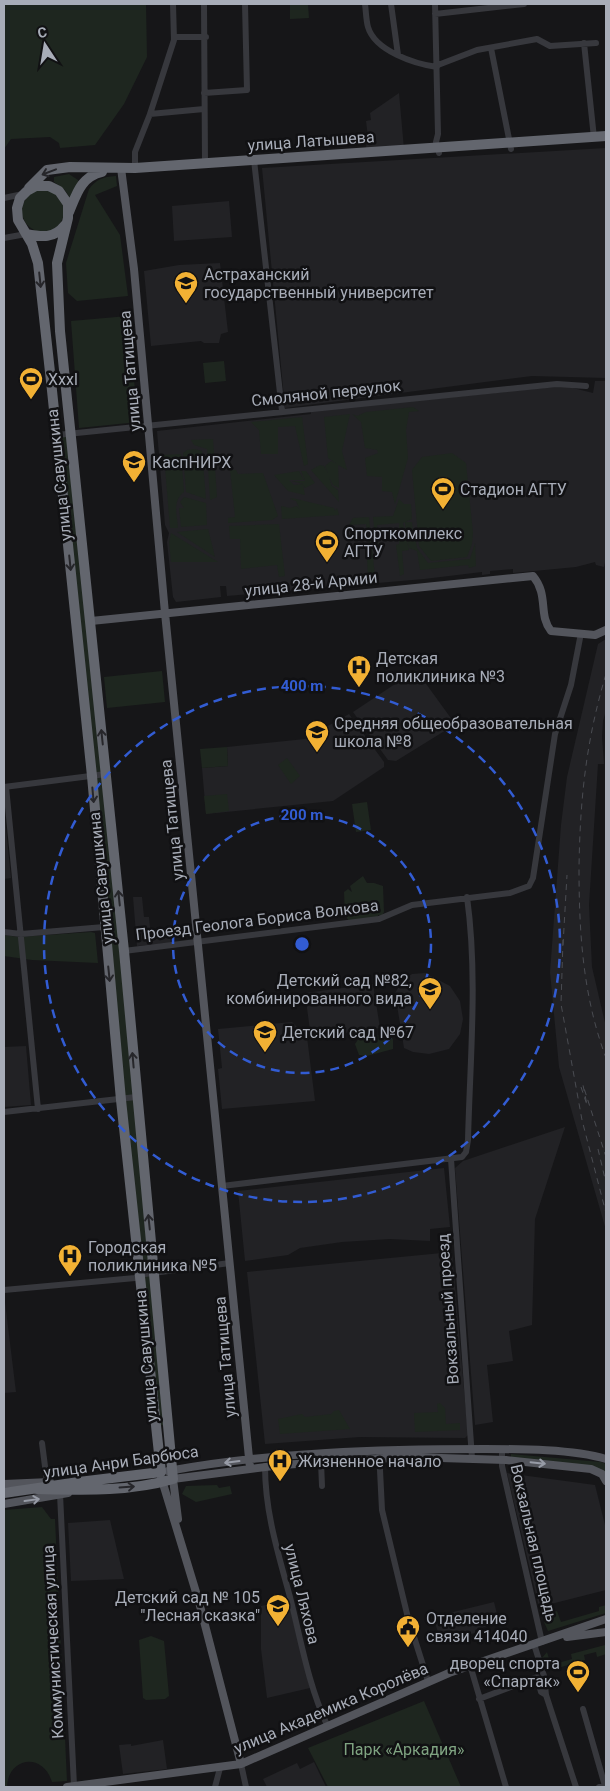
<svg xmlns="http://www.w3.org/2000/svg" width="610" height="1791" font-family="Roboto,sans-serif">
<rect width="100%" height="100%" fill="#161618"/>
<path fill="#222225" d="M399,93L404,149L365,152L368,137L366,121L371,120L370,113Z
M606,148V378L532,376L285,408L262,168Z
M229,201L232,237L174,241L172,206Z
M220,263L228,332L221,334L219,343H204L201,341L151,346L144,271L179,265Z
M595,381H606V558L604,567L596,565L595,562L576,567L513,573V569L490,571V574L482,575V572L424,579L227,596L226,586H220L221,597L176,602L173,597L167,542L169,533L165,525L157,431L311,414V411L565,386L593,393Z
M606,639V710L603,721L602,737L604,764H598L589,905L592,967L606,1027V1230L559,1067L550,972L561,825L567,777L598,644Z
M416,670L453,721L451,727L396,761L388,760L353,712Z
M349,714L384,762V767L333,801L206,814L202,768L228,766L227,747L305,739Z
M4,809L11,878L4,879Z
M133,897H142L144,917H149L151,937L170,935L171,943L137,946Z
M425,973L450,986L460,1001L463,1019L460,1034L449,1049L429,1054L413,1052L404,1048L395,993L403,980L412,974Z
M373,984L380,1028L311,1038L305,993Z
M292,1022L307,1037L315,1101L222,1109L218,1069L222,1068L218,1029Z
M26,1046L31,1105L4,1107V1047Z
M565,1127L535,1219L532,1325L509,1331L513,1361L487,1365L493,1422L475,1425L455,1168L463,1161Z
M444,1168L450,1227L430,1229V1241L390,1239L342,1242L300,1248L288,1255L245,1261L238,1191Z
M452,1252L468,1435L465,1438L360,1437L265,1444L247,1272Z
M4,1294L16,1392L4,1393Z
M507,1473L595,1485L606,1529V1590L539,1607Z
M110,1520L124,1579L71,1581L68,1523Z
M288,1600L310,1688L267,1698L261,1649V1606Z
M494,1602L499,1622L475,1630V1633L441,1641L433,1617Z
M163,1740L167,1769L123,1774L119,1745L131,1744V1746Z
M314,1762L326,1787H267L263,1779L297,1763L300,1769Z"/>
<path fill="#1e261f" d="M4,4H146L147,57L124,104L95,145L60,148L59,143L50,137L11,139L4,149Z
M290,4H308L309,18L290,19Z
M69,174L78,180V184L71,199L64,189L54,182V177Z
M116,176L117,186L95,195L120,235L128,296L77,301L68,293L66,263L89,189C97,179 102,177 116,176Z
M22 211a21 21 0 1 1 42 0a21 21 0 1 1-42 0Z
M128,316L138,422L79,428L71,321Z
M224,361L226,381L205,383L203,363Z
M413,407L419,411L409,412L406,430L408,458L395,504L392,492L382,491V477L367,476L365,458L378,453L377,450L365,448L361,422L352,414L357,416L366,412Z
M350,414L342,451L347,470L338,465L339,488L333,485L329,477L332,486L338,490L339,502L311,470L320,465L324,466L328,473L325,466L331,461L337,464L328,458L324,417Z
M302,417L308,464L304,466L295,426L278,427V454H261L259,430L251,422Z
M68,435L168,1425L154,1426L58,436Z
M213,439L217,497L210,500L207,449L194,445L191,440Z
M194,449L202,451L206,499L186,492L183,453L187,450Z
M452,453L466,463L473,533L472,544L467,557L431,561L419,546L412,470L422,457Z
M181,454L184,492C172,501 177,514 178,528H170L164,455Z
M230,470H236L238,474L263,473L278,516L272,520L228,523V518L235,517Z
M299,471L304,480H289L294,485L303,484L292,481H305L301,471H306L315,483L305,488L303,485L305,495L288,491L274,475Z
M184,497L206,503L207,525L181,527L179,508H184L180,502Z
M292,498L334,508L335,511L337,508L339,515L282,519L281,506L290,508L297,506L300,510L296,501L290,499Z
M399,499L404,504H411L412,519L403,523L406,535L405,522H412L413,534L406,535L409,550L402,551L404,574L400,576L396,545L399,544V523L377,525L379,548H376L373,517L393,516Z
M369,517L375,577L368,578L367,558L370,551L366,524L349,525L353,518Z
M279,524L285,576L279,577L277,565L241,569L240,539H230L229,526Z
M208,529L215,557L177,532Z
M171,533L213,559L218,562H171L169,542Z
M415,536L417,548L428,563L470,559L475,543L476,566L469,568L468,565L420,570L417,551L409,548L407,537Z
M162,671L165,702L107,708L104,677Z
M227,747L228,766L202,768L200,749Z
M287,758L300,776L291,784L278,765Z
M227,794L229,811L206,814L204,796Z
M367,802L371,830L356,832L352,804Z
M363,876L367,883H374L383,886L384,912L382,916L378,915V918L349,921L345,915L344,892L348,889L352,892L350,886Z
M91,932L95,933L98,963L32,960L4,956V935L19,937Z
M386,1034L393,1039V1049L367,1056L359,1055L355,1044L359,1038Z
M440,1403L445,1408L446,1424L460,1423V1430L415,1432L414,1413L438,1412L437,1404Z
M339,1410L350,1429L280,1434L278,1419L302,1414L305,1417L331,1414L334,1411Z
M511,1454L601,1462L606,1464V1476L604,1474L511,1457Z
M217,1485L219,1488L230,1486L232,1494L196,1502L182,1494L186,1486Z
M42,1507L51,1519H55L67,1781L52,1782C43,1752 8,1757 7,1787H4V1510Z
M606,1605V1613L548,1631L544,1622L548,1613L557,1611L561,1622L599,1611V1607Z
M151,1636L164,1641L169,1696L165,1699L146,1700L143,1698L139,1640Z
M605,1645L606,1654L597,1657L596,1652L584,1655L585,1660L548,1671L542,1658L547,1652L551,1665L572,1659L571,1654Z
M424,1701L461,1787H328L308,1748Z"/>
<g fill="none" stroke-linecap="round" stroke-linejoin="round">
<path stroke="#37383d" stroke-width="6" d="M204,4L205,163
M365,4C366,11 366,20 368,27C375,51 415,64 437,67
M391,4L398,55
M435,4L438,134L436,142L439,153
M435,14L524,4
M174,37H206
M584,43L594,138
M491,48L511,149
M438,65L477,50L537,39L550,46L596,43
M204,93L247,90L245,4
M150,114L204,109
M254,160L282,411
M135,168V152L150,114L174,40L173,4
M4,198L23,194
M4,238L26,234
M57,435L557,384L586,386
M4,787L106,774
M6,787L38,1109
M4,932L21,934L104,927
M124,951L379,919L412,905L510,893L529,886L533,878L555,734L571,685L581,633
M4,1112L136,1097
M451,1159L472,1458
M222,1186L462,1157L466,1152L468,1140C470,1059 478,977 467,897
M4,1290L135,1278L145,1274L230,1263
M42,1443L47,1482
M502,1449V1466L542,1642
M379,1450L382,1510L408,1618L428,1681
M321,1462L322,1486
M265,1466C265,1512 278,1553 290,1597C301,1640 308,1684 327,1725
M60,1494L74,1786
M534,1644L544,1676L546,1695L576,1787
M470,1665L506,1787
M479,1699L537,1677L541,1692L546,1695
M583,1709L605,1786L599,1787
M241,1764L246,1787
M215,1787L220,1768"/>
<path stroke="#53555c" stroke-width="8" d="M121,168L134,269L165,613L250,1468
M91,621L533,576C549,595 538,615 551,631L595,635L606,630
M168,1471C272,1452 380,1449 485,1449C521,1449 573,1449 606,1459
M161,1477L199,1602L241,1764
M4,1484L50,1482
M4,1504L68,1493
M178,1519L173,1479L281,1465L408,1457L506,1460L591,1469L602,1474L606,1481
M567,1637L606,1632
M67,1787L241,1764L449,1673L606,1619"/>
<path stroke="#63666e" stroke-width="10" d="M29,188L47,170L70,167L135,168L606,136
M69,212C77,193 81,177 102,172
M26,234C42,237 54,239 65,225
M4,1493L79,1482L161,1472L121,1100L92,776L51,381L38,263L32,244L18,220L17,208L20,198L27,191L36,186H49L59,191L68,204V218L57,263L60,331L124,951L173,1479C129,1492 82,1490 37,1489"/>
<path stroke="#4a4c52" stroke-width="1" stroke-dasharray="6 5" stroke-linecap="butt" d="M606,674C586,741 580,799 579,868C579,934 583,996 606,1058
M563,940L561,1004L582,1120L606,1213
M563,945L567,875
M581,1087L587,1105L583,1085L606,1157
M598,1149L606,1183"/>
</g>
<defs><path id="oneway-shaft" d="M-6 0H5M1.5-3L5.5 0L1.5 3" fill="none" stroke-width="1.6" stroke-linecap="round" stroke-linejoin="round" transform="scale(1.25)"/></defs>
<g stroke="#26262a">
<use href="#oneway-shaft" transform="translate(49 172) rotate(159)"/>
<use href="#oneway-shaft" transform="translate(40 280) rotate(84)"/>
<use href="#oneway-shaft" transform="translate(70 563) rotate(84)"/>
<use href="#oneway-shaft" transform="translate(102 737) rotate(-96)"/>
<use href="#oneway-shaft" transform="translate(93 795) rotate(85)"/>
<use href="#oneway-shaft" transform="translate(119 898) rotate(-96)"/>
<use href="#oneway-shaft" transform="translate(109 974) rotate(84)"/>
<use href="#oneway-shaft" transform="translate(133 1060) rotate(-95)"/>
<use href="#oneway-shaft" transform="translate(149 1222) rotate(-96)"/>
<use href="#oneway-shaft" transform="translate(127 1487) rotate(-4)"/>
</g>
<g stroke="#979ba6">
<use href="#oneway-shaft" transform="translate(232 1462) rotate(173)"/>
<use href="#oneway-shaft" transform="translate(538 1463) rotate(6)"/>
<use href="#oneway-shaft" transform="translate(32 1500) rotate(-8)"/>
</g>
<g fill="none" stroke="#325cd3" stroke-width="2.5" stroke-dasharray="9 6">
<circle cx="302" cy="944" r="129"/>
<circle cx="302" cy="944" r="258"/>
</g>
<defs>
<g id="university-pin" transform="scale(1.25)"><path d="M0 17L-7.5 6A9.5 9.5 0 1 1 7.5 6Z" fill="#f2b134" stroke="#111113"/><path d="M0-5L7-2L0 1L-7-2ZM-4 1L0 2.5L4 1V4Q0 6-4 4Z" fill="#111"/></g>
<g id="stadium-pin" transform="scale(1.25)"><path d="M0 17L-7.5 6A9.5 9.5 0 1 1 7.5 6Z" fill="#f2b134" stroke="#111113"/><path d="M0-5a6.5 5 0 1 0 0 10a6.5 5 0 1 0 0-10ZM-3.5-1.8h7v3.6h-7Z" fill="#111"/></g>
<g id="hospital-pin" transform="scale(1.25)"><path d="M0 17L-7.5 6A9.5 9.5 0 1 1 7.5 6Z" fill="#f2b134" stroke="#111113"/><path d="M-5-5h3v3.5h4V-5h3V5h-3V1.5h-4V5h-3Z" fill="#111"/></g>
<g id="school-pin" transform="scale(1.25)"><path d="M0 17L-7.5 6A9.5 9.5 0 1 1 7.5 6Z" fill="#f2b134" stroke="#111113"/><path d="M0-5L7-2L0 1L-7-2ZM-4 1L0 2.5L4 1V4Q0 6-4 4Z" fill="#111"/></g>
<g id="civic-pin" transform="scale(1.25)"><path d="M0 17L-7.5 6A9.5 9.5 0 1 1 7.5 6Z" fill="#f2b134" stroke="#111113"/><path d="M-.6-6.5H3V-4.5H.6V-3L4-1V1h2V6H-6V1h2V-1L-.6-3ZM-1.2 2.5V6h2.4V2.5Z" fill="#111"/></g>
</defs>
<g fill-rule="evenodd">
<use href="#university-pin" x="186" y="283"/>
<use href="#stadium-pin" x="31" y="379"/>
<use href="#university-pin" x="134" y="462"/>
<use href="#stadium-pin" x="443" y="489"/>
<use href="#stadium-pin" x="327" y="542"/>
<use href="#hospital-pin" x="359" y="667"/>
<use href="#school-pin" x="317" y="732"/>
<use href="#school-pin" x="430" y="989"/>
<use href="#school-pin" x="265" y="1032"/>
<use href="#hospital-pin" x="70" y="1256"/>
<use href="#hospital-pin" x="280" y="1461"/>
<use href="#school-pin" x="278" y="1606"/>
<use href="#civic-pin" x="408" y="1627"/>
<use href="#stadium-pin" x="578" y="1672"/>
</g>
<g text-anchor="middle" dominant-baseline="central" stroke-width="5" stroke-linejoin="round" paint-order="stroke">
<g font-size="16" fill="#a8adb8" stroke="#111113">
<text transform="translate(311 141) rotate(-4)">улица Латышева</text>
<text transform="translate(130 371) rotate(-95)">улица Татищева</text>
<text transform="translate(326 393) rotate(-6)">Смоляной переулок</text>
<text transform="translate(59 475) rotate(-96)">улица Савушкина</text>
<text transform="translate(311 584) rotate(-6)">улица 28-й Армии</text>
<text transform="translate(172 820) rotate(-96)">улица Татищева</text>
<text transform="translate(101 878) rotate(-96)">улица Савушкина</text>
<text transform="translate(257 920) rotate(-7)">Проезд Геолога Бориса Волкова</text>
<text transform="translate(448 1309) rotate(-94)">Вокзальный проезд</text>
<text transform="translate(146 1356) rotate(-95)">улица Савушкина</text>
<text transform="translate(225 1357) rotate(-95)">улица Татищева</text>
<text transform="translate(121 1462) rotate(-8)">улица Анри Барбюса</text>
<text transform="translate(534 1543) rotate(77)">Вокзальная площадь</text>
<text transform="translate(302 1594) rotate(76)">улица Ляхова</text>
<text transform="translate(53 1642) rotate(-93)">Коммунистическая улица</text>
<text transform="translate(331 1708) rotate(-23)">улица Академика Королёва</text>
</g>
<g font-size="16" fill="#a8adb8" stroke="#111113" text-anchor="start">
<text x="204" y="274">Астраханский<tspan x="204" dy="18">государственный университет</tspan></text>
<text x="48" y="379">Xxxl</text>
<text x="152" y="462">КаспНИРХ</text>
<text x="460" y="489">Стадион АГТУ</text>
<text x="344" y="533">Спорткомплекс<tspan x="344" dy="18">АГТУ</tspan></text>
<text x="376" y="658">Детская<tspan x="376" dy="18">поликлиника №3</tspan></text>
<text x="334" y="723">Средняя общеобразовательная<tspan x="334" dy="18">школа №8</tspan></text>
<text x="412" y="980" text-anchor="end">Детский сад №82,<tspan x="412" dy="18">комбинированного вида</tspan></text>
<text x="282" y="1032">Детский сад №67</text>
<text x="88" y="1247">Городская<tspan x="88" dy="18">поликлиника №5</tspan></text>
<text x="298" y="1461">Жизненное начало</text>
<text x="260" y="1597" text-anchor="end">Детский сад № 105<tspan x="260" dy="18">"Лесная сказка"</tspan></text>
<text x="426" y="1618">Отделение<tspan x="426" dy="18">связи 414040</tspan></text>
<text x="560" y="1663" text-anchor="end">дворец спорта<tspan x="560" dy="18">«Спартак»</tspan></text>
</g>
<g font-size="16" fill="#7fa381" stroke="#111113">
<text x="404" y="1749">Парк «Аркадия»</text>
</g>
</g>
<circle cx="302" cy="944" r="8" fill="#325cd3" stroke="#111113" stroke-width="2.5"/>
<g font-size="15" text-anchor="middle" font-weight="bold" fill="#325cd3" stroke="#111113" stroke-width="5" stroke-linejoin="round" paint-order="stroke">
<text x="302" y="691">400 m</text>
<text x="302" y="820">200 m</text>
</g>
<rect width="610" height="1791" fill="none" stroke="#a8adb8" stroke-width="10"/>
<g transform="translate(45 45) rotate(348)" stroke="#111113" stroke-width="4" paint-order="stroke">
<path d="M0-4L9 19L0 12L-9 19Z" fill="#a8adb8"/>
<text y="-8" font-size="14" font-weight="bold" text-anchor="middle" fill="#a8adb8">С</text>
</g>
</svg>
